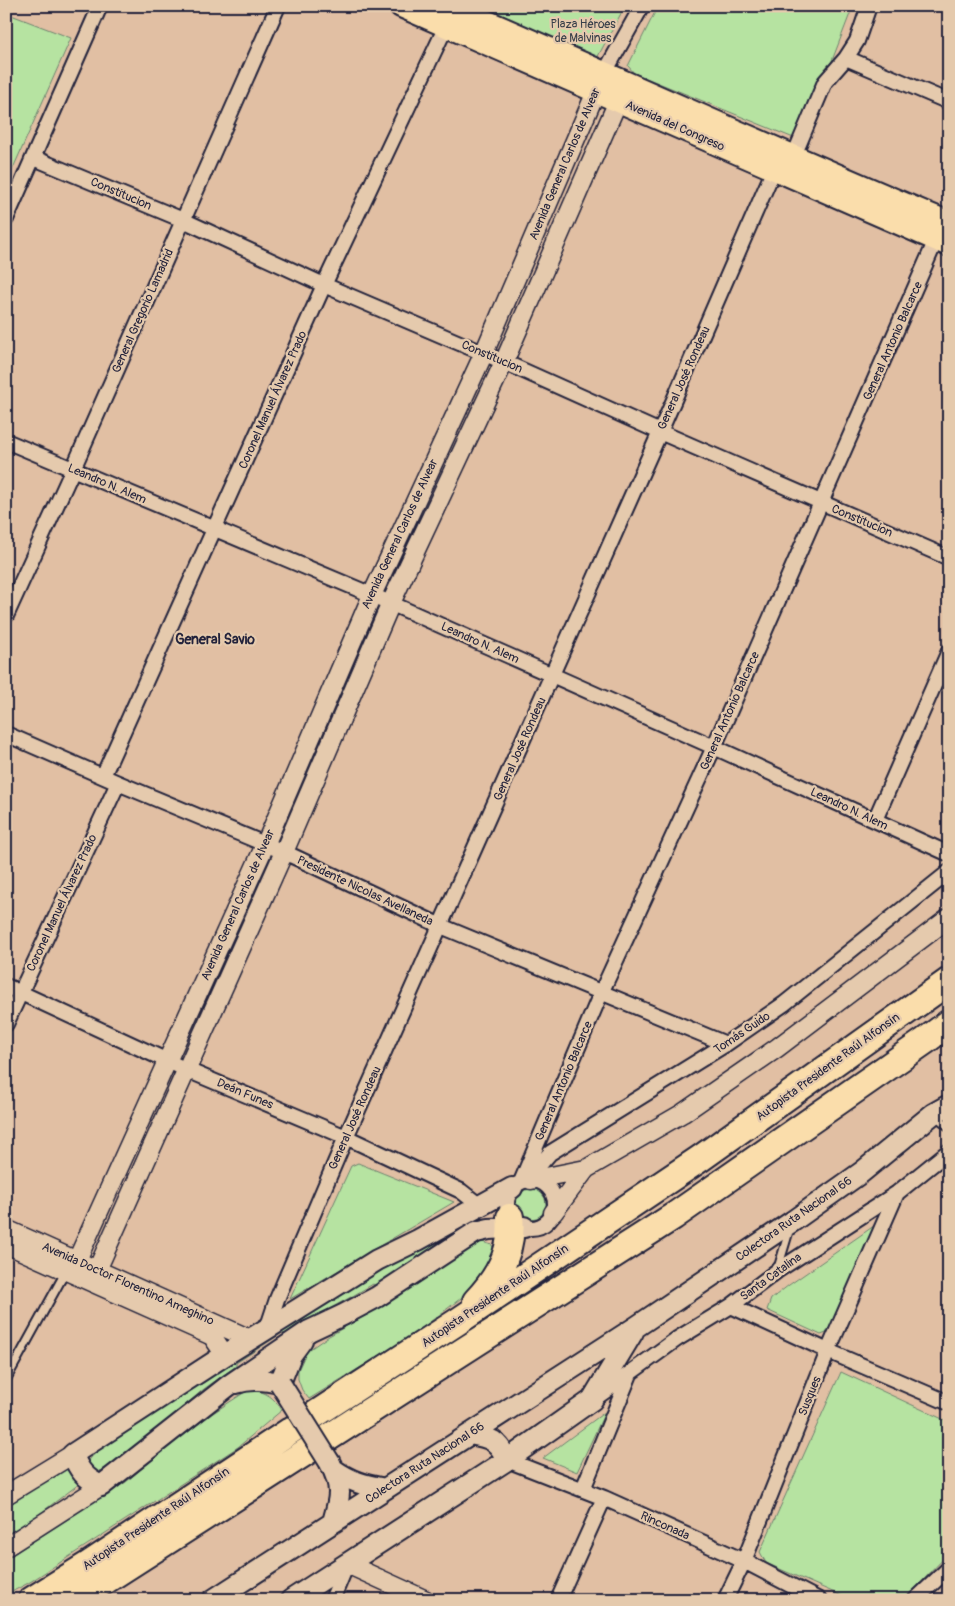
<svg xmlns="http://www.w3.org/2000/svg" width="955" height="1606" font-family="Pangolin,sans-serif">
<rect width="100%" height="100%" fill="#e1bfa3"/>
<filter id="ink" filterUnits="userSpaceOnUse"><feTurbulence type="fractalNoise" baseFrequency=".02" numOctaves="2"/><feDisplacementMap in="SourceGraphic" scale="10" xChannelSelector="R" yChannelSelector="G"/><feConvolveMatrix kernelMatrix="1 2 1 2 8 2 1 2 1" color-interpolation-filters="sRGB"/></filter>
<g filter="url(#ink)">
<path fill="#b6e3a1" stroke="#6c826e" d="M473,6H625L596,60Z
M658,6H853L803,136L796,139L634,73L628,66Z
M6,13L71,38L6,184Z
M358,1163L454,1202L290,1299L351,1166Z
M516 1204a15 15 0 1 1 30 0a15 15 0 1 1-30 0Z
M881,1221L829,1332L821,1335L767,1310L771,1299L789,1285Z
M432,1242L444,1243L379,1288L373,1284C344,1302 314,1316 285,1334L282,1333L236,1363V1366L204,1389L121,1460L98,1472L91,1470L87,1464L88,1460L98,1451L228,1364L341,1290Z
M482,1242L492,1245L494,1251L493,1259L469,1292L413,1335L309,1399L302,1390L298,1379V1370L307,1351L329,1336L382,1306L445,1261Z
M841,1372L949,1422V1553L904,1600H851L766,1563L760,1552Z
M258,1391C270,1394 276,1401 282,1410L238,1447L30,1582L6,1595V1559L126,1482L166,1448L213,1413L245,1392Z
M605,1412L577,1472L543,1458Z
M67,1468L79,1484L34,1518L6,1535V1506L44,1480Z"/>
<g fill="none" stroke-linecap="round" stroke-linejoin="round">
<g stroke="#22223b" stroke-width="11">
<path id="service" d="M936,1116L949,1127
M778,1268L790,1228
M6,1380L66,1271"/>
</g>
<g stroke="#22223b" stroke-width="18">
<path id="minor" d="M846,58L949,102
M605,72L642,6
M34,158L183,220L324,285L504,362L660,432L949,558
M6,219L100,6
M6,441L372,595L714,747L949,854
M6,616L73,469L278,6
M6,734L118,783L284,852L441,926L726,1044
M103,776L324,285L449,20
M875,820L949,651
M6,986L187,1070L346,1137L461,1191L480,1206
M6,1024L118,783
M527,1180L550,1153L726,1044L784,1004L949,872
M507 1204a24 24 0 1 1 48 0a24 24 0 1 1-48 0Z
M521,1182L601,993L714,747L939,233
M731,1306L828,1351L949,1403
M267,1329L277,1299L346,1137L660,432L774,169L793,158L825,82L846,58L857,41L869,6
M597,1397L677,1339L731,1306L777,1271L897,1193L949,1151
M507,1460L604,1498L744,1561L819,1600
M583,1489L630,1374
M332,1600L347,1564
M558,1600L604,1498
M725,1600L744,1561L828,1351L897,1193
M915,1600L949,1568"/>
</g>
<g stroke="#22223b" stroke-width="21">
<path id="tertiary" d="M531,1180L586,1169L683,1113L777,1048L949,918
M553,1213L586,1169
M6,1229L250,1339
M6,1244L212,1336L225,1355
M66,1271L77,1260L265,845L372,595L484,353L601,80
M90,1281L97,1270L284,852L391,603L504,362L618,101L613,91
M6,1495L73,1454
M6,1547L101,1486
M347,1564L426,1600"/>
</g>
<g stroke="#22223b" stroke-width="24">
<path id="secondary" d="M512,1188L418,1240L377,1260L225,1355L73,1454C78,1470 86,1479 101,1486L228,1386L309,1331L343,1315L377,1297L476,1232L489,1229L524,1227
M236,1383C251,1378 265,1380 280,1383L291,1355L302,1340
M470,1434C491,1438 498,1440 507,1460
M330,1463C343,1487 340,1498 333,1522
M333,1469C351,1482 364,1485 385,1489
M213,1600L636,1327L793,1221L862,1172L933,1114L949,1105
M291,1600L507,1460L592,1400L633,1332"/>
</g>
<g stroke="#22223b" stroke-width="26">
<path id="primary" d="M401,6L949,245
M451,6C617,78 782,153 949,223"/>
</g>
<g stroke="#22223b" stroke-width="30">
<path id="motorway" d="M476,1301C498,1278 514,1250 510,1217
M32,1600L88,1565L305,1421L457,1322L701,1158L949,981
M75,1600L674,1216L925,1041L949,1023"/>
</g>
<use href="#service" stroke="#e5caad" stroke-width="7"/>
<use href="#minor" stroke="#e5caad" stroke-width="14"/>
<use href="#tertiary" stroke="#e5caad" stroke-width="18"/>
<use href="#secondary" stroke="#e5caad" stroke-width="20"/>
<use href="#primary" stroke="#faddab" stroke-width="22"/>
<use href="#motorway" stroke="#faddab" stroke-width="26"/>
<g stroke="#22223b" stroke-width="24" stroke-linecap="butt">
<path id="secondary-bridge" d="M280,1383L330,1463"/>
</g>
<use href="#secondary-bridge" stroke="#e5caad" stroke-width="20"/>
</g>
</g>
<g text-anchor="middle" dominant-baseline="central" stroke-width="4.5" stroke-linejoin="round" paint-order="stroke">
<g font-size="12" fill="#383f4a" stroke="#e5caad">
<text x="583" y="24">Plaza Héroes<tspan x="583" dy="14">de Malvinas</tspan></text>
</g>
<g font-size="12" fill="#22223b" stroke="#e5caad">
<text transform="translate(675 126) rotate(24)">Avenida del Congreso</text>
<text transform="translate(565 164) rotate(-67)">Avenida General Carlos de Alvear</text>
<text transform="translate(121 194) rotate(23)">Constitucion</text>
<text transform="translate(143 311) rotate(-66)">General Gregorio Lamadrid</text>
<text transform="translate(893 341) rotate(-66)">General Antonio Balcarce</text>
<text transform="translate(492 357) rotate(23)">Constitucion</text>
<text transform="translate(684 378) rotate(-66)">General José Rondeau</text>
<text transform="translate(273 400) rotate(-66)">Coronel Manuel Álvarez Prado</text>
<text transform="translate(107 484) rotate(23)">Leandro N. Alem</text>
<text transform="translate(862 521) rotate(23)">Constitucion</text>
<text transform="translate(400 534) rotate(-65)">Avenida General Carlos de Alvear</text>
<text transform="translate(480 643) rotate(24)">Leandro N. Alem</text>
<text transform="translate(730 711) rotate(-66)">General Antonio Balcarce</text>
<text transform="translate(520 749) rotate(-66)">General José Rondeau</text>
<text transform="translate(849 809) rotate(25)">Leandro N. Alem</text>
<text transform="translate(365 891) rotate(25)">Presidente Nicolas Avellaneda</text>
<text transform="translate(62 903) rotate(-65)">Coronel Manuel Álvarez Prado</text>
<text transform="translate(238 905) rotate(-66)">Avenida General Carlos de Alvear</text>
<text transform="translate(742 1033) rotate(-34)">Tomás Guido</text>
<text transform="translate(828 1067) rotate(-36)">Autopista Presidente Raúl Alfonsín</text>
<text transform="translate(564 1081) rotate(-67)">General Antonio Balcarce</text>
<text transform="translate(245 1094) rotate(23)">Deán Funes</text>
<text transform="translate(355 1118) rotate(-66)">General José Rondeau</text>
<text transform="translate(794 1219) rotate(-35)">Colectora Ruta Nacional 66</text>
<text transform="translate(771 1277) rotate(-36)">Santa Catalina</text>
<text transform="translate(128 1284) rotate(24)">Avenida Doctor Florentino Ameghino</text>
<text transform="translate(495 1296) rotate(-34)">Autopista Presidente Raúl Alfonsín</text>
<text transform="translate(810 1396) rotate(-68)">Susques</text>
<text transform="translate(425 1463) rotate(-33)">Colectora Ruta Nacional 66</text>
<text transform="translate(156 1519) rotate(-34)">Autopista Presidente Raúl Alfonsín</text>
<text transform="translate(665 1526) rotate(24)">Rinconada</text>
</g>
<g font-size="14" font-weight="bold" fill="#22223b" stroke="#e5caad">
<text x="215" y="639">General Savio</text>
</g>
</g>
<rect width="955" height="1606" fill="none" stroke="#e5caad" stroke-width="25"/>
<rect x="12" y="12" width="930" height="1581" fill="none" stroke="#22223b" stroke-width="2" filter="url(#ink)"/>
</svg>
